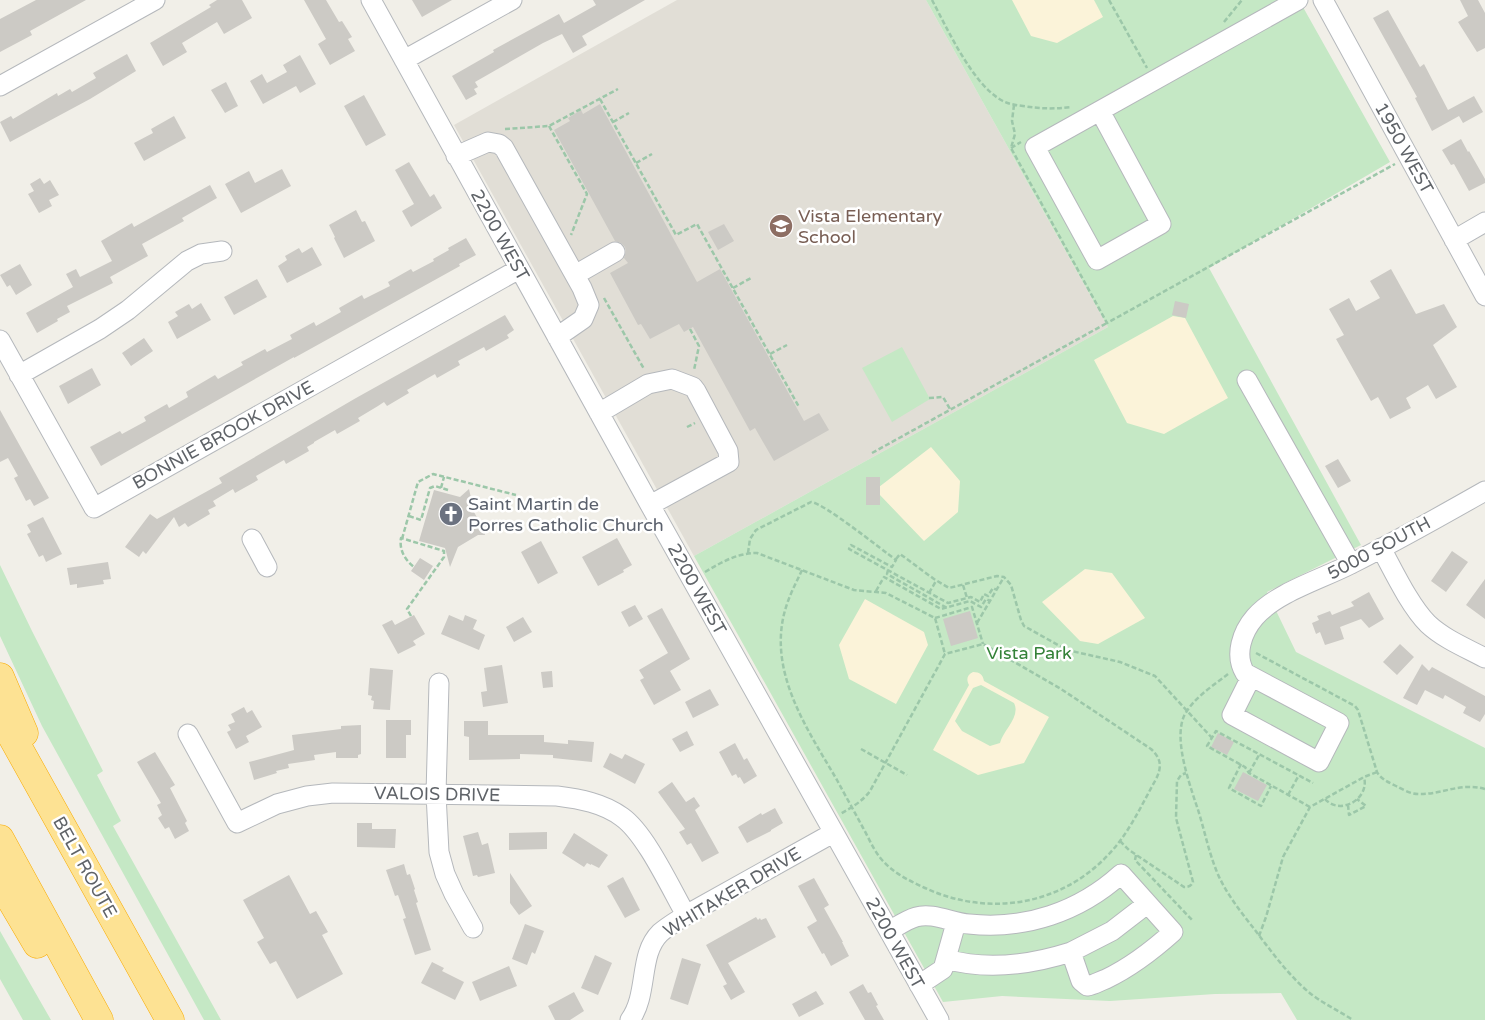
<svg xmlns="http://www.w3.org/2000/svg" width="1485" height="1020" font-family="'Varela Round',sans-serif">
<rect width="100%" height="100%" fill="#f1efe8"/>
<path fill="#e1ded6" d="M677,0H926L1108,327L694,556L454,125Z"/>
<path fill="#c5e8c5" d="M926,0H1299L1390,162L1209,268L1361,545L1267,592L1296,652L1485,748V1020H1297L1281,993L1215,994L1110,1001L1002,996L943,1002L694,556L1108,327Z
M902,347L930,399L892,422L862,368Z
M0,565L32,631L103,771L97,775L121,821L113,826L221,1020H204L42,726L0,636Z
M0,931L51,1020H23L0,979Z"/>
<path fill="#fbf3d9" fill-rule="evenodd" d="M1012,0H1094L1103,17L1057,43L1031,36Z
M1173,316L1185,318L1228,398L1164,434L1127,423L1094,360Z
M931,447L960,481L958,512L924,541L879,494V487Z
M1085,569L1112,573L1145,618L1098,644L1080,641L1042,602Z
M865,599L924,632L928,645L896,704L849,679L839,645Z
M973,672C980,672 983,675 984,681L1049,717L1024,763L978,775L933,750L969,685C966,679 967,675 973,672ZM981,685L1014,703C1021,717 1003,730 1000,743L990,746L962,731L955,721L973,688Z"/>
<path fill="#cccac5" d="M36,0H86L30,31L32,35L0,52V19Z
M217,0H242L252,18L224,34L217,22L182,43L187,52L163,66L150,43L211,7L209,5Z
M304,0H326L339,22L342,21L352,37L348,39L355,51L330,65L318,44L326,39Z
M412,0H452L422,17Z
M593,0H645L582,36L587,45L573,53L562,34L543,43L475,82L478,87L474,89L477,94L466,100L452,76L494,52L493,50L559,14L564,23L596,5Z
M1460,0H1478L1485,13V48L1477,52L1458,22L1468,16Z
M1388,10L1420,67L1424,64L1448,110L1474,96L1483,112L1463,123L1459,116L1432,131L1415,98L1417,97L1373,18Z
M127,54L136,71L90,99L10,142L0,122L11,116L13,119L57,93L58,96L70,89L72,92L96,78L93,73Z
M300,55L316,84L300,93L296,86L263,104L250,81L262,74L267,83L287,72L283,65Z
M226,82L238,106L225,113L211,90Z
M364,95L386,135L366,146L344,106Z
M600,104L697,282L720,269L804,421L819,413L829,430L774,461L755,428L750,431L693,327L684,332L679,324L650,339L641,324L638,325L610,273L628,263L624,258L626,252L625,247L621,243L615,241L554,130L570,121L568,118L581,110L583,114Z
M174,116L186,138L144,161L134,143L153,133L151,129Z
M1461,139L1468,152L1469,151L1485,179V183L1469,191L1454,164L1451,165L1442,150Z
M409,162L430,197L434,194L442,208L411,227L402,211L414,204L395,170Z
M282,169L291,186L241,213L225,184L249,171L255,183Z
M40,178L44,184L50,180L59,195L49,200L52,206L39,213L28,194L34,191L30,184Z
M210,185L217,198L182,218L184,221L142,244L148,256L110,277L113,283L67,306L70,312L57,319L58,321L37,333L26,313L73,287L66,274L76,269L80,277L112,261L101,241L132,223L134,227Z
M356,210L362,222L365,221L375,241L344,258L334,238L335,237L329,225Z
M724,224L734,241L718,250L708,232Z
M466,238L476,255L459,264L460,266L294,358V357L101,466L90,447L120,431L122,434L146,421L144,417L167,404L169,408L188,397L186,392L215,375L218,379L243,365L241,362L265,349L267,352L292,339L290,335L314,322L316,326L341,312L339,308L362,295L364,299L390,286L388,282L411,269L413,272L434,261L433,259L449,250L448,248Z
M312,247L322,265L287,283L278,266L287,260L285,256L299,248L302,253Z
M20,264L32,285L16,295L10,285L7,287L0,275Z
M1391,269L1416,314L1444,304L1457,327L1433,345L1457,387L1436,399L1428,385L1406,398L1411,408L1390,419L1378,397L1371,401L1336,339L1344,335L1329,309L1349,298L1356,311L1380,298L1370,281Z
M257,279L267,297L234,315L224,297Z
M1175,301L1189,304L1186,318L1172,315Z
M201,303L211,320L177,339L168,322L178,316L175,312L189,304L192,309Z
M505,315L514,330L507,335L509,338L486,351L484,347L458,361L460,365L437,378L435,374L407,390L409,393L387,406L384,402L378,406L358,418L360,421L337,434L335,430L314,442V443L307,447L309,451L286,464L284,460L256,476L258,480L235,493L233,489L213,501L216,506L208,510L210,514L188,527L185,523L179,527L174,517L146,554L143,551L139,557L125,547L150,514L157,519L222,483L219,478L356,398Z
M144,338L153,351L131,366L122,353Z
M92,368L101,385L68,404L59,386Z
M0,410L49,498L34,506L30,499L26,501L14,478L18,476L8,458L0,462Z
M1338,459L1351,481L1338,488L1325,466Z
M866,477H880V505H866Z
M469,489L471,498L470,505L483,528L485,535H478L458,547L450,567L445,548L419,541L434,490L460,497Z
M43,517L62,554L46,562L43,555L39,557L27,534L31,532L27,525Z
M617,538L632,565L623,570L624,572L598,586L582,557Z
M541,541L558,573L538,584L521,552Z
M1452,551L1468,562L1446,592L1431,581Z
M420,558L433,566L424,580L411,571Z
M108,562L111,579L103,580L104,584L77,588V584L70,585L67,568Z
M1485,579V619L1466,605Z
M1369,592L1384,619L1369,628L1361,619L1340,627L1344,639L1325,645L1320,632L1316,634L1312,623L1319,620L1317,616L1330,611L1332,615L1354,606L1351,602Z
M635,605L643,619L629,627L621,612Z
M662,608L690,659L670,671L681,690L654,705L640,680L644,678L639,670L668,653L647,616Z
M970,611L978,638L951,646L943,619Z
M414,615L425,634L413,641L416,645L398,654L382,625L392,620L395,625Z
M449,615L463,621L465,615L477,620L473,629L485,635L479,650L441,634Z
M523,617L532,632L514,642L506,627Z
M1400,644L1414,657L1397,675L1383,662Z
M1422,664L1429,671L1432,667L1485,696V714L1480,722L1463,713L1466,707L1445,695L1443,699L1425,690L1417,705L1403,698Z
M502,665L508,703L483,707L481,692L487,691L484,668Z
M370,668L393,670L390,710L373,709L374,701L371,700L372,696L368,695Z
M552,671L553,687L543,688L541,672Z
M710,689L719,705L693,718L685,702Z
M244,707L247,713L252,710L262,727L246,736L249,742L236,749L227,732L231,730L228,725L235,722L231,714Z
M386,720H411V735H406V758H386Z
M464,721H488V735H544V742L568,744V740L594,742L592,762L553,758V755L520,754V759L469,760V737L464,736Z
M361,725V754L358,755V758H336V752L314,755L315,760L288,764L289,768L276,771L277,773L254,780L249,762L294,750L292,735L341,729V726Z
M687,731L694,745L680,752L672,739Z
M1218,733L1234,742L1227,755L1211,747Z
M735,743L744,760L747,758L757,776L744,784L740,777L738,778L736,774L732,776L719,752Z
M155,752L175,785L170,788L187,821L185,823L189,831L175,839L169,827L165,829L158,818L162,815L157,805L161,803L137,762Z
M610,753L622,759L625,754L645,764L635,784L603,767Z
M1243,772L1267,785L1258,801L1234,789Z
M672,782L686,802L694,797L700,806L695,810L719,853L702,862L691,843L687,845L679,832L685,829L658,792Z
M775,808L783,823L771,830V831L747,843L738,827L761,813L762,815Z
M357,823H372V829H396L395,848L357,847Z
M478,832L482,845L488,843L495,873L478,877L477,875L473,876L463,836Z
M547,832V849L509,850V833Z
M574,833L608,855L599,868L591,864V865L587,863L584,867L562,853Z
M404,864L407,875L410,874L415,889L414,890L418,902L416,903L431,950L415,955L403,919L406,918L398,895L395,896L386,870Z
M510,873L532,906L519,915L510,903Z
M289,875L310,914L316,911L328,932L322,935L343,974L297,999L276,961L270,964L257,942L264,938L243,900Z
M623,877L640,910L625,918L607,886Z
M814,878L829,905L824,908L843,942H842L849,956L831,966L824,953L822,954L807,927L817,921L798,886Z
M756,917L758,920L760,918L761,920L766,918L776,937L728,963L745,992L731,1000L723,986L727,984L706,945Z
M525,924L544,931L535,954L532,952L527,965L512,959Z
M595,955L612,963L598,995L581,988Z
M682,958L701,964L688,1005L670,999Z
M432,962L444,968L442,971L464,982L455,1000L421,983Z
M509,966L517,986L480,1001L472,982Z
M863,984L868,993L871,992L878,1005L876,1006L884,1020H865L849,992Z
M816,991L824,1004L799,1017L792,1004Z
M574,992L584,1011L570,1020H555L548,1006Z"/>
<g fill="none" stroke-linecap="round" stroke-linejoin="round">
<g stroke="#b5b8bc" stroke-width="21">
<path id="minor" d="M371,0L650,505L939,1020
M1323,0L1485,296
M404,60L512,0
M0,86L155,0
M1100,111L1161,224L1097,260L1035,147L1298,0
M456,156L488,142L499,144L504,148L582,288L589,305L583,319L557,337
M1454,240L1485,222
M575,275L615,252
M0,340L94,508L519,269
M19,375L100,329L128,310L187,261L201,254L222,251
M1247,380L1351,564
M599,413L648,384L672,379L693,387L696,391L728,451L729,462L650,505
M252,539L267,567
M1381,548C1394,572 1410,606 1428,624C1444,639 1466,648 1485,658
M1251,677L1232,715L1319,762L1339,723L1245,673C1234,655 1242,632 1255,617C1277,592 1322,579 1351,564C1397,541 1441,516 1485,491
M439,683L436,794L439,852L445,874L454,894L473,928
M188,734L237,823L277,804L307,796L333,793L557,796C580,799 603,803 622,817C646,834 671,889 686,915
M889,931C898,926 906,920 916,917C933,912 952,923 969,924C1025,930 1079,912 1121,874L1173,932C1153,950 1131,967 1106,979C1100,981 1094,985 1087,986L1081,981L1071,952C1030,965 988,971 946,959
M1071,952L1112,931L1147,904
M919,985L943,969L956,923
M630,1020C649,993 638,955 660,933C668,926 677,921 686,915L833,833"/>
</g>
<g stroke="#f9ab00" stroke-width="29">
<path id="highway" d="M0,677L24,733
M0,715L170,1020
M0,839L99,1020
M0,881L37,944"/>
</g>
<path stroke="#9cc7a9" stroke-width="2.5" stroke-dasharray="5 2.5" stroke-linecap="butt" d="M932,0C948,30 972,83 1001,100C1008,104 1015,105 1023,106C1042,109 1053,109 1072,107
M1109,0L1147,68
M1224,22L1242,0
M600,99L676,235L697,224L799,407
M1014,105L1012,121L1015,134L1011,148L1107,323L1395,164
M613,122L629,113
M549,126L587,194L571,235
M505,129L549,126L618,89
M1011,148L1021,142
M636,163L652,154
M733,288L751,278
M604,298L644,369
M690,329L699,346L694,370
M770,354L787,345
M929,398L943,397L950,409
M687,427L695,423
M872,453L1107,323
M441,488L444,477
M409,516L421,520L430,488L435,486L448,490
M402,539L418,482L433,474L516,495
M748,553L750,539L756,530L811,502C824,503 882,550 896,560L892,567L851,545L849,549L948,603L971,597L980,602L984,594L988,596L993,588L997,590
M896,559L900,554L934,579L949,588L997,576L1004,577L1011,585L1021,620L1024,626L1067,650L1120,662L1155,676L1212,738
M802,570C797,581 791,592 787,604C765,668 806,727 837,780C845,795 854,811 862,826C869,838 874,852 884,862C895,874 910,881 925,888C988,917 1061,906 1109,854C1129,833 1141,806 1155,781C1162,768 1162,759 1151,749L1061,689L983,644L945,654L870,791C863,801 851,808 840,814
M888,570L887,574L947,608
M705,572C722,562 737,553 757,553L854,590L886,593L935,618L945,654
M963,585L967,598
M876,591L884,577L941,609L970,601L981,607L986,599L990,601
M929,593L936,581
M411,616L407,609L444,557V551L401,538C399,550 405,560 414,567
M935,618L972,607L983,644
M977,623L1004,577
M1256,653L1355,706L1358,710L1377,772C1381,779 1388,782 1396,786C1402,789 1410,794 1418,794C1441,795 1460,782 1485,789
M1228,674C1213,686 1193,698 1184,716C1174,739 1188,779 1195,801C1203,823 1207,846 1215,867C1224,892 1242,913 1258,934C1274,955 1290,977 1311,994C1324,1004 1339,1011 1353,1020
M861,749L907,775
M1241,764L1229,788L1261,806L1271,786
M1249,773L1259,755
M1288,795L1299,775
M1325,799C1340,816 1370,799 1364,777
M1348,805L1349,815L1366,806L1357,799
M1310,807L1249,773L1245,767L1207,746L1216,731L1313,783
M1120,841L1129,850L1184,887C1189,887 1191,886 1193,882L1192,878L1176,818L1177,781L1181,775L1186,773
M1136,855L1135,860L1193,921
M1259,936L1266,917L1283,857L1310,807L1364,777L1377,772"/>
<use href="#minor" stroke="#fff" stroke-width="19"/>
<use href="#highway" stroke="#fde293" stroke-width="28"/>
</g>
<defs>
<g id="school-disc" transform="scale(1.25)"><circle r="9.5" fill="#8d6e63" stroke="#fff"/><path d="M0-5L7-2L0 1L-7-2ZM-4 1L0 2.5L4 1V4Q0 6-4 4Z" fill="#fff"/></g>
<g id="church-disc" transform="scale(1.25)"><circle r="9.5" fill="#6b7280" stroke="#fff"/><path d="M-1.2-6h2.4v3.5h3.3v2.4h-3.3V6h-2.4V-.1h-3.3v-2.4h3.3Z" fill="#fff"/></g>
</defs>
<g fill-rule="evenodd">
<use href="#school-disc" x="781" y="226"/>
<use href="#church-disc" x="451" y="514"/>
</g>
<g text-anchor="middle" dominant-baseline="central" stroke-width="5" stroke-linejoin="round" paint-order="stroke">
<g font-size="18" fill="#5f6368" stroke="#fff">
<text transform="translate(1404 148) rotate(61)">1950 WEST</text>
<text transform="translate(500 235) rotate(61)">2200 WEST</text>
<text transform="translate(223 435) rotate(-29)">BONNIE BROOK DRIVE</text>
<text transform="translate(1379 548) rotate(-28)">5000 SOUTH</text>
<text transform="translate(697 589) rotate(61)">2200 WEST</text>
<text transform="translate(437 794) rotate(1)">VALOIS DRIVE</text>
<text transform="translate(85 867) rotate(61)">BELT ROUTE</text>
<text transform="translate(732 892) rotate(-31)">WHITAKER DRIVE</text>
<text transform="translate(895 943) rotate(61)">2200 WEST</text>
</g>
<g font-size="18" fill="#785e54" stroke="#fff" text-anchor="start">
<text x="798" y="216">Vista Elementary<tspan x="798" dy="21">School</tspan></text>
</g>
<g font-size="18" fill="#5b616d" stroke="#fff" text-anchor="start">
<text x="468" y="504">Saint Martin de<tspan x="468" dy="21">Porres Catholic Church</tspan></text>
</g>
<g font-size="18" fill="#348238" stroke="#fff">
<text x="1029" y="653">Vista Park</text>
</g>
</g>
</svg>
